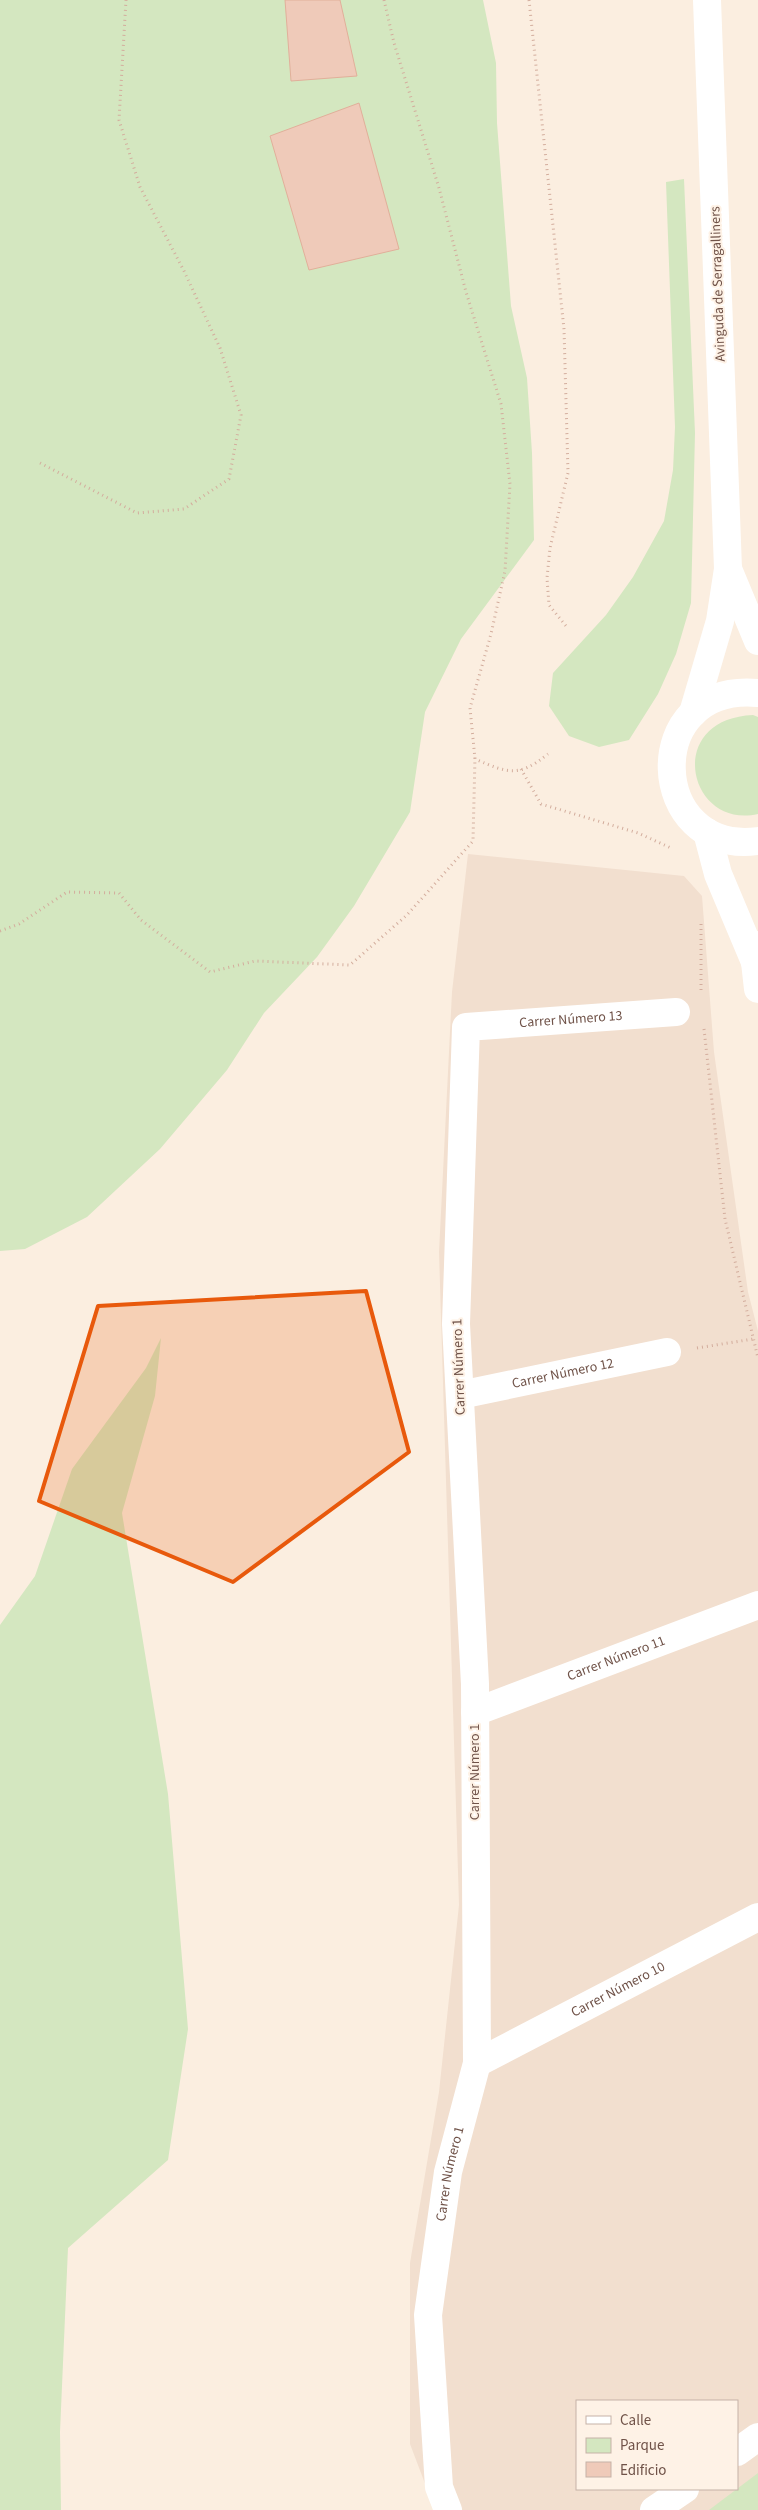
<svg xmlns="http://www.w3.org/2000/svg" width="758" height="2510" font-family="'Source Sans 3',sans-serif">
<rect width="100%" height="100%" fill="#fbeee0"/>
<path fill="#f2dfcf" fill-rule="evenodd" d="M468,854L684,876L702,896L714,1052L748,1292L758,1331V2510H435L410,2444V2263L439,2092L459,1905L439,1252L452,992ZM577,2401H737V2489H577Z"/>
<path fill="#d4e7c0" d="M0,0H483L496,63L497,123L511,306L527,378L532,453L534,540L461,639L425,712L410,812L354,906L317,957L264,1013L227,1070L160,1149L87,1217L25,1249L0,1251Z
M684,179L695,433L691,603L676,654L658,694L629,740L599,747L569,736L549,706L553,673L606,615L633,577L664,521L673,470L675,427L666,182Z
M753,715L758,717V814C688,830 663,719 753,715Z
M161,1338L155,1396L122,1513L168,1794L188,2029L168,2160L68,2248L60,2432L61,2510H0V1625L35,1576L72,1469L146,1368Z
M758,2473V2510H709Z"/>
<path fill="#efcab9" stroke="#e1af9a" d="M285,0H340L357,76L291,81Z
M359,103L399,249L309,270L270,136Z"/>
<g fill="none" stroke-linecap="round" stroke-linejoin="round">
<path stroke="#d3ad9d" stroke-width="3" stroke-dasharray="1 4" stroke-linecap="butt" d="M384,0L394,43L439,188L466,292L501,404L510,484L505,571L491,634L470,708L475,759C508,773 518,778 548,754
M529,0L564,329L568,473L550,548L547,578L549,605L566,626
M40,463L137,513L184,509L229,479L241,415L220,348L184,271L140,187L119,120L126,0
M521,769L541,804L638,833L671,848
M0,931L19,924L67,892L119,893L141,920L210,972L255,961L350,965L407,915L473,841L475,757
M701,990V921
M704,1029L725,1219L758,1358
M697,1348L753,1339"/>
<g stroke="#fff" stroke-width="28">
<path d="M728,569L758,641"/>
<path d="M758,693C639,682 647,856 758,841"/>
<path d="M693,713L720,621L728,569L707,0"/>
<path d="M707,832L718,874L755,962"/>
<path d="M756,945L755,962L758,989"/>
<path id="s1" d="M460,1395L667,1352"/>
<path id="s2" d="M475,1712L758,1605"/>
<path id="s3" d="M477,2063L758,1917"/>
<path d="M737,2452L758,2437"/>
<path id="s4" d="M448,2510L439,2487L428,2315L448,2172L477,2063L475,1684L456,1324L466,1027L676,1012"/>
<path d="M654,2510L685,2489"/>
</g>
</g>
<path fill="#e8590c" fill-opacity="0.2" stroke="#e8590c" stroke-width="4" stroke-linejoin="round" d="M366,1291L409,1452L233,1582L39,1501L98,1306Z"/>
<g text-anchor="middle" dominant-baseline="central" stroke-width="4" stroke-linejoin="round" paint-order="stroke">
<g font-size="14" fill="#705349" stroke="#fef2e6">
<text transform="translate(718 284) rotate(-92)">Avinguda de Serragalliners</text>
<text stroke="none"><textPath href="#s4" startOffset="1596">Carrer Número 13</textPath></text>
<text transform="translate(459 1367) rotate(-92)">Carrer Número 1</text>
<text stroke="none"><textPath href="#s1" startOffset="105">Carrer Número 12</textPath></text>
<text stroke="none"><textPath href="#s2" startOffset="151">Carrer Número 11</textPath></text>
<text transform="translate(475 1772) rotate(-90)">Carrer Número 1</text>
<text stroke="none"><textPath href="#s3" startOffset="159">Carrer Número 10</textPath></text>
<text stroke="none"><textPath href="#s4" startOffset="340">Carrer Número 1</textPath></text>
</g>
</g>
<rect x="576" y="2400" width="162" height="90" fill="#fef2e6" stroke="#c5b2a7"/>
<rect x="586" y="2416" width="25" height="8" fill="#ffffff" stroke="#c5b2a7"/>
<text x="620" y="2425" font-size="15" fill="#705349">Calle</text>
<rect x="586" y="2438" width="25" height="15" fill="#d4e7c0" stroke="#c5b2a7"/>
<text x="620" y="2450" font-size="15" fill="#705349">Parque</text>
<rect x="586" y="2462" width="25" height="15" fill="#efcab9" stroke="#c5b2a7"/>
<text x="620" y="2475" font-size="15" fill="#705349">Edificio</text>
</svg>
